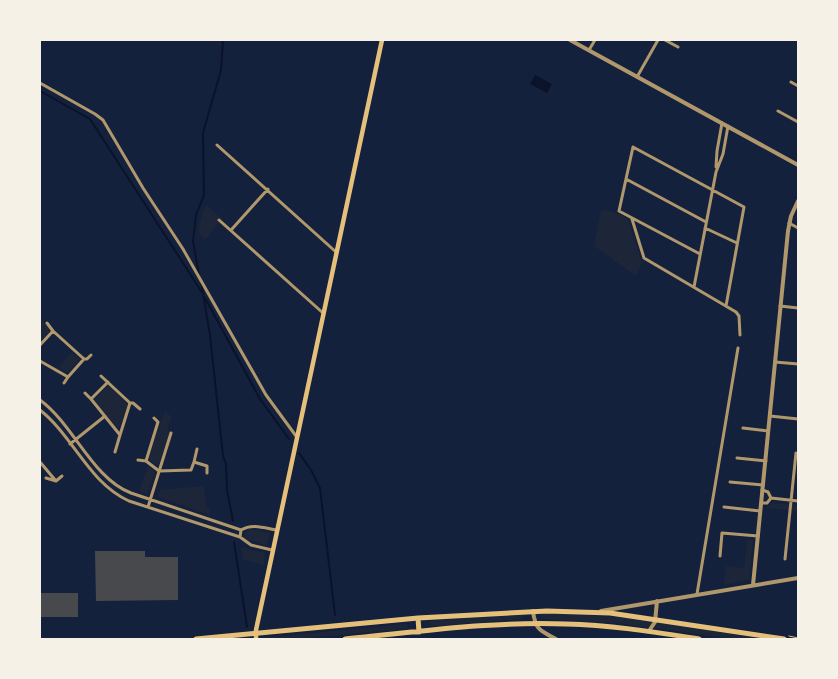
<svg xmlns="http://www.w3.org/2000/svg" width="838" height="679" font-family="Mulish,sans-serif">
<rect width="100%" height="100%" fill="#14213d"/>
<path fill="#1d2539" d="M207,205L222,219L205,240L198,232L202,214Z
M604,210L617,213L628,219L642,263L636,276L594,246L601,211Z
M40,317L51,329L40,342Z
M72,352L80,359L67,373L59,367Z
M108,385L128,404L119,429L109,419L94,400Z
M165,411L172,417L167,429L171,431L158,466L148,459Z
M148,466L155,472L147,494L139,491Z
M204,486L206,507L209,508L210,515L158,497L160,490Z
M773,503L798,505V511L766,508Z
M250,529L270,533L267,546L249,540L245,538L244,533Z
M747,539L753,540L749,580L724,585L726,566L744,568Z
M241,546L244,548L264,553V565L243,560Z
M541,613L617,617L767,639H733L616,623L541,619Z
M518,615H523V619L435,626L431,625L429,623L431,621Z
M405,624L408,625V628L405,629L297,639H262V638Z"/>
<path fill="#0b132b" d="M535,75L552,84L547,93L530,84Z"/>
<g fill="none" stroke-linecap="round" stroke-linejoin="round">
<path stroke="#0b132b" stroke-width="2" d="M40,91L90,119L203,294
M199,275L193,241L196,215L204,195L203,133L221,70L223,40
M201,282L210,335L223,456L226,464L227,490L233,521
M205,298L260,399L289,439
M299,453L311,470L320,488L335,615
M234,542L247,627"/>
</g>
<path fill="#48494c" d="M95,551H145V557H178V600L96,601Z
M40,593H78V617H40Z"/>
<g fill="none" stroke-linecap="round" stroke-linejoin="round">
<path stroke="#e5c07b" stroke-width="1" d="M789,636L798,638"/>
<path stroke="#b1986c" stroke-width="3" d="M665,40L678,47
M589,50L595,40
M637,77L658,40
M791,82L798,86
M40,83L95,114L103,120L143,188L183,249L266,395L296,436
M778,111L798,122
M217,145L336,252
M716,167L717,151L722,123
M626,179L706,222
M632,219L644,258L736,312L739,316L740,335
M219,220L323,313
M789,223L798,228
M705,228L737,243
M232,229L268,189
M700,254L619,211L633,147L744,207L726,306
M694,287L716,172L723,154L728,126
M780,306L798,308
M47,323L53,331
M40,345L53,331L84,359
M40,361L68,377L84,359H87L91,355
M775,362L798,364
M101,376L130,403L120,435L91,399L108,382
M64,383L68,377
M85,393L91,399
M40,400C74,425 92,478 131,493L241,530
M130,403H133L140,409
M40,410C74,437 88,482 129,501L240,537
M770,416L798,419
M154,418L158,422L146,461L159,471L191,470L194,462L207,466V473
M743,428L768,431
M70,444L105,416
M115,452L120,435
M737,458L766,461
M138,460L146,461
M40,462L56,481
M194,462L197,449
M46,478L56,481L62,476
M730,482L763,485
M771,498L798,501
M761,503H767L771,498L768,492L762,490
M148,507L171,433
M724,507L760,511
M272,550L251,545L240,537L241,530C252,523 265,528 276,530
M720,556L722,533L758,536
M785,559L796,453
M697,594L738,348"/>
<path stroke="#b1986c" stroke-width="4" d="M570,40L798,165
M753,585L788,231L791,216L798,201
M533,611C535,629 540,631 556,639
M601,611L798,578
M649,631L655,622L657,601"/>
<path stroke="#e5c07b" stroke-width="4.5" d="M256,639V630L382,40"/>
<path stroke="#e5c07b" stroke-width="5" d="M418,618L419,632
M196,639L418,618L547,611L610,613L784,639
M345,639C418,632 492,621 566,624C611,625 654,632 699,639"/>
</g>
<rect width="838" height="679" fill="none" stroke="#f6f1e7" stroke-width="82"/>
</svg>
